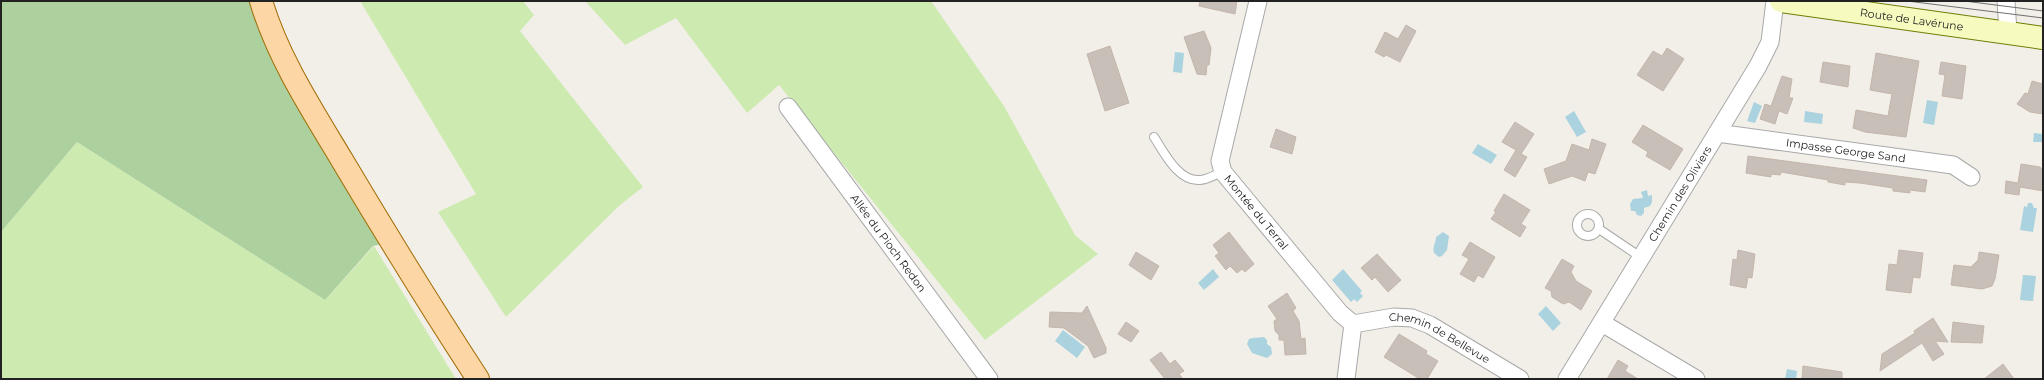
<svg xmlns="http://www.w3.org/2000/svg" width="2044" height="380" font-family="Montserrat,sans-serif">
<rect width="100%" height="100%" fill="#f2efe9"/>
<path fill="#cdebb0" d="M360,1H523L534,15L520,31L643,187L620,205L506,317L438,212L476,194Z
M585,1H931L1004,106L1075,235L1098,254L985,340L779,85L747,113L676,18L625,45Z
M77,142L325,300L374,246L456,379H1V232Z"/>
<path fill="#add19e" d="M1,1H262L392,242L373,246L325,300L77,142L1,232Z"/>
<path fill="#aad3df" d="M1175,52L1184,53L1182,73L1173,72Z
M1927,100L1938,102L1934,125L1923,123Z
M1754,102L1762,106L1755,123L1747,121Z
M1574,111L1586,132L1577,137L1565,117Z
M1805,111L1823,114L1822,124L1804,122Z
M2034,133L2043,134V142H2033Z
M1478,144L1497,155L1491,164L1472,153Z
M1647,190L1648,196L1652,195V202L1650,206L1644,208V213L1641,216L1637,215L1635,211H1631L1630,204L1633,199L1643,198L1641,192Z
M2028,203H2032L2034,208H2037L2033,232L2020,230L2024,206L2027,207Z
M1443,232L1449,236L1447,250L1442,256L1439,257L1434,253C1432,247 1436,243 1436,237Z
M1213,269L1219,277L1204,290L1198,283Z
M1343,269L1362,291L1360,293L1363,296L1357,302L1354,299L1351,302L1332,280Z
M2023,275L2036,276L2033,301L2020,300Z
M1546,306L1561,323L1553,331L1538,314Z
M1063,330L1085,347L1077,358L1055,341Z
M1264,337L1267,340V344L1271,347L1272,354L1267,358L1252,353L1247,344L1249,339C1254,337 1258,338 1264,337Z
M1787,369L1797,371L1796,379H1785Z"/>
<path fill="#c7bfb8" stroke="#c4b6ab" d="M1200,1H1237L1235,14L1199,6Z
M1406,25L1416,31L1400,62L1386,55L1384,57L1375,52L1385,32L1398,39Z
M1204,31L1211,48L1209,65H1207L1206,75L1197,74L1184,37Z
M1110,46L1129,103L1105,111L1087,54Z
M1667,48L1684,59L1663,91L1637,75L1653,51L1662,56Z
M1876,53L1919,61L1906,137L1865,132L1853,128L1856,110L1888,116L1892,94L1870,90Z
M1823,62L1850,66L1848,87L1820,82Z
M1941,62L1966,66L1962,99L1942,96L1945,75L1939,74Z
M1782,76L1792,79L1789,98H1793L1787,114L1779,111L1775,124L1760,119L1765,104L1771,106Z
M2032,81L2043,84V114L2030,112L2017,104L2025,93L2028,94Z
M1515,122L1534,134L1521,154L1527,157L1515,177L1504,170L1516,150L1502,142Z
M1643,125L1683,149L1670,170L1646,156L1648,152L1632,142Z
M1276,129L1296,137L1292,154L1270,147Z
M1592,139L1606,144L1595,174L1588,172L1585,181L1572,176L1549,184L1544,169L1566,161L1572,144L1589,150Z
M1748,156L1927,180L1925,192L1910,190V193L1893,191V188L1860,183L1845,182V185L1828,182V180L1781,172L1780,175L1771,174V177L1746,173Z
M2021,164L2040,167L2043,170V191L2020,187L2019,195L2005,193L2006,181L2018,183Z
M1504,194L1530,210L1521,224L1526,227L1520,237L1491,219L1496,212L1494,211Z
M1229,232L1254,264L1245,272L1242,269L1237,273L1230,266L1226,270L1215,256L1219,253L1213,245Z
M1470,242L1495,257L1483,278L1478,275L1474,282L1460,274L1469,259L1462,255Z
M1738,250L1755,254L1752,278L1748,277L1746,288L1730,285L1733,259L1737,260Z
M1899,250L1923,253L1920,278L1913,277L1911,293L1886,290L1889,264L1897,265Z
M1136,252L1159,266L1151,280L1129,265Z
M1979,252L1999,255L1995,279L1992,286L1982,289L1951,285L1954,265L1971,267L1978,260Z
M1377,254L1401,280L1388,292L1375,277L1372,280L1361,268Z
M1562,259L1574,266L1571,272L1576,281L1592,291L1581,310L1569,302L1563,304L1552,297L1551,291L1545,288Z
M1287,293L1296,308L1293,311L1299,321L1301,339L1305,338L1306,354L1285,355L1284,340H1279V335L1275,331L1274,321L1277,319L1268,306Z
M1087,306L1106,348V353L1094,358L1088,346L1064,328L1049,327L1050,312L1082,313Z
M1933,318L1948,342L1935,341L1944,354L1933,361L1922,343L1880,371L1882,354L1915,333L1914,331Z
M1126,322L1139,331L1131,342L1118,334Z
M1953,322L1984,326L1982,343L1951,342Z
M1399,334L1427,351L1426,354L1438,361L1427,379H1420L1384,357Z
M1161,352L1170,364L1175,360L1184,371L1179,374L1183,379H1165L1150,360Z
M1618,360L1628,366L1625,371L1638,379H1607Z
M2003,364L2014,379H1984Z
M1803,366L1842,372V379H1802Z"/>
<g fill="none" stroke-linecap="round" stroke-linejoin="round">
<g stroke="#a9a9a9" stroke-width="10">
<path id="lane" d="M1154,137C1164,152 1178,182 1200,180C1207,180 1216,174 1223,172
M1577 225a11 11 0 1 1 22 0a11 11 0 1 1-22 0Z
M1599,229L1642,258"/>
</g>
<g stroke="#a9a9a9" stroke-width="19">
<g id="street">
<path id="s1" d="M1258,1L1220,161L1223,172L1340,313L1353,324"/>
<path d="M2006,1L2008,32"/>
<path id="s2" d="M788,107L989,379"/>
<path id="s3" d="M1717,133L1953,165L1971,177"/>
<path d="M1602,323L1696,379"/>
<path id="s4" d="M1353,324L1394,317L1412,318L1430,325L1520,379"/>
<path d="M1346,379L1353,324"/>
<path id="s5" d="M1567,379L1758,66L1770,42L1775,1"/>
</g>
</g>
<g stroke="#707d05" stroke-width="24">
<g id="secondary">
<path id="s6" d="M1781,1L2043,38"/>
</g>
</g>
<g stroke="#a06b00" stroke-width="24">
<path id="primary" d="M261,1C278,58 312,110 342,160C386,234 431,307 478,379"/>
</g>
<use href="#lane" stroke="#fff" stroke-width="8"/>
<use href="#street" stroke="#fff" stroke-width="17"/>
<use href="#secondary" stroke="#f7fabf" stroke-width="22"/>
<use href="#primary" stroke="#fcd6a4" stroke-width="22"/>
<path stroke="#707070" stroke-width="1" d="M1907,1L2043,18
M1964,1L2043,11"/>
</g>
<g text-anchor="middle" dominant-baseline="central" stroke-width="3.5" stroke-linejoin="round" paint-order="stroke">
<g font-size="11" fill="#222" stroke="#fff">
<text stroke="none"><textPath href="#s6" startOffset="132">Route de Lavérune</textPath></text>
<text stroke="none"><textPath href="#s3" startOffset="130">Impasse George Sand</textPath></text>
<text stroke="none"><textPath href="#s5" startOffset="217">Chemin des Oliviers</textPath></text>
<text stroke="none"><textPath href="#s1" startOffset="228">Montée du Terral</textPath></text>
<text stroke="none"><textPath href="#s2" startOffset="169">Allée du Pioch Redon</textPath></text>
<text stroke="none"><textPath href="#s4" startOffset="92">Chemin de Bellevue</textPath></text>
</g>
</g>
<rect width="2044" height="380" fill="none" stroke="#222222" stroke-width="4"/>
</svg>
